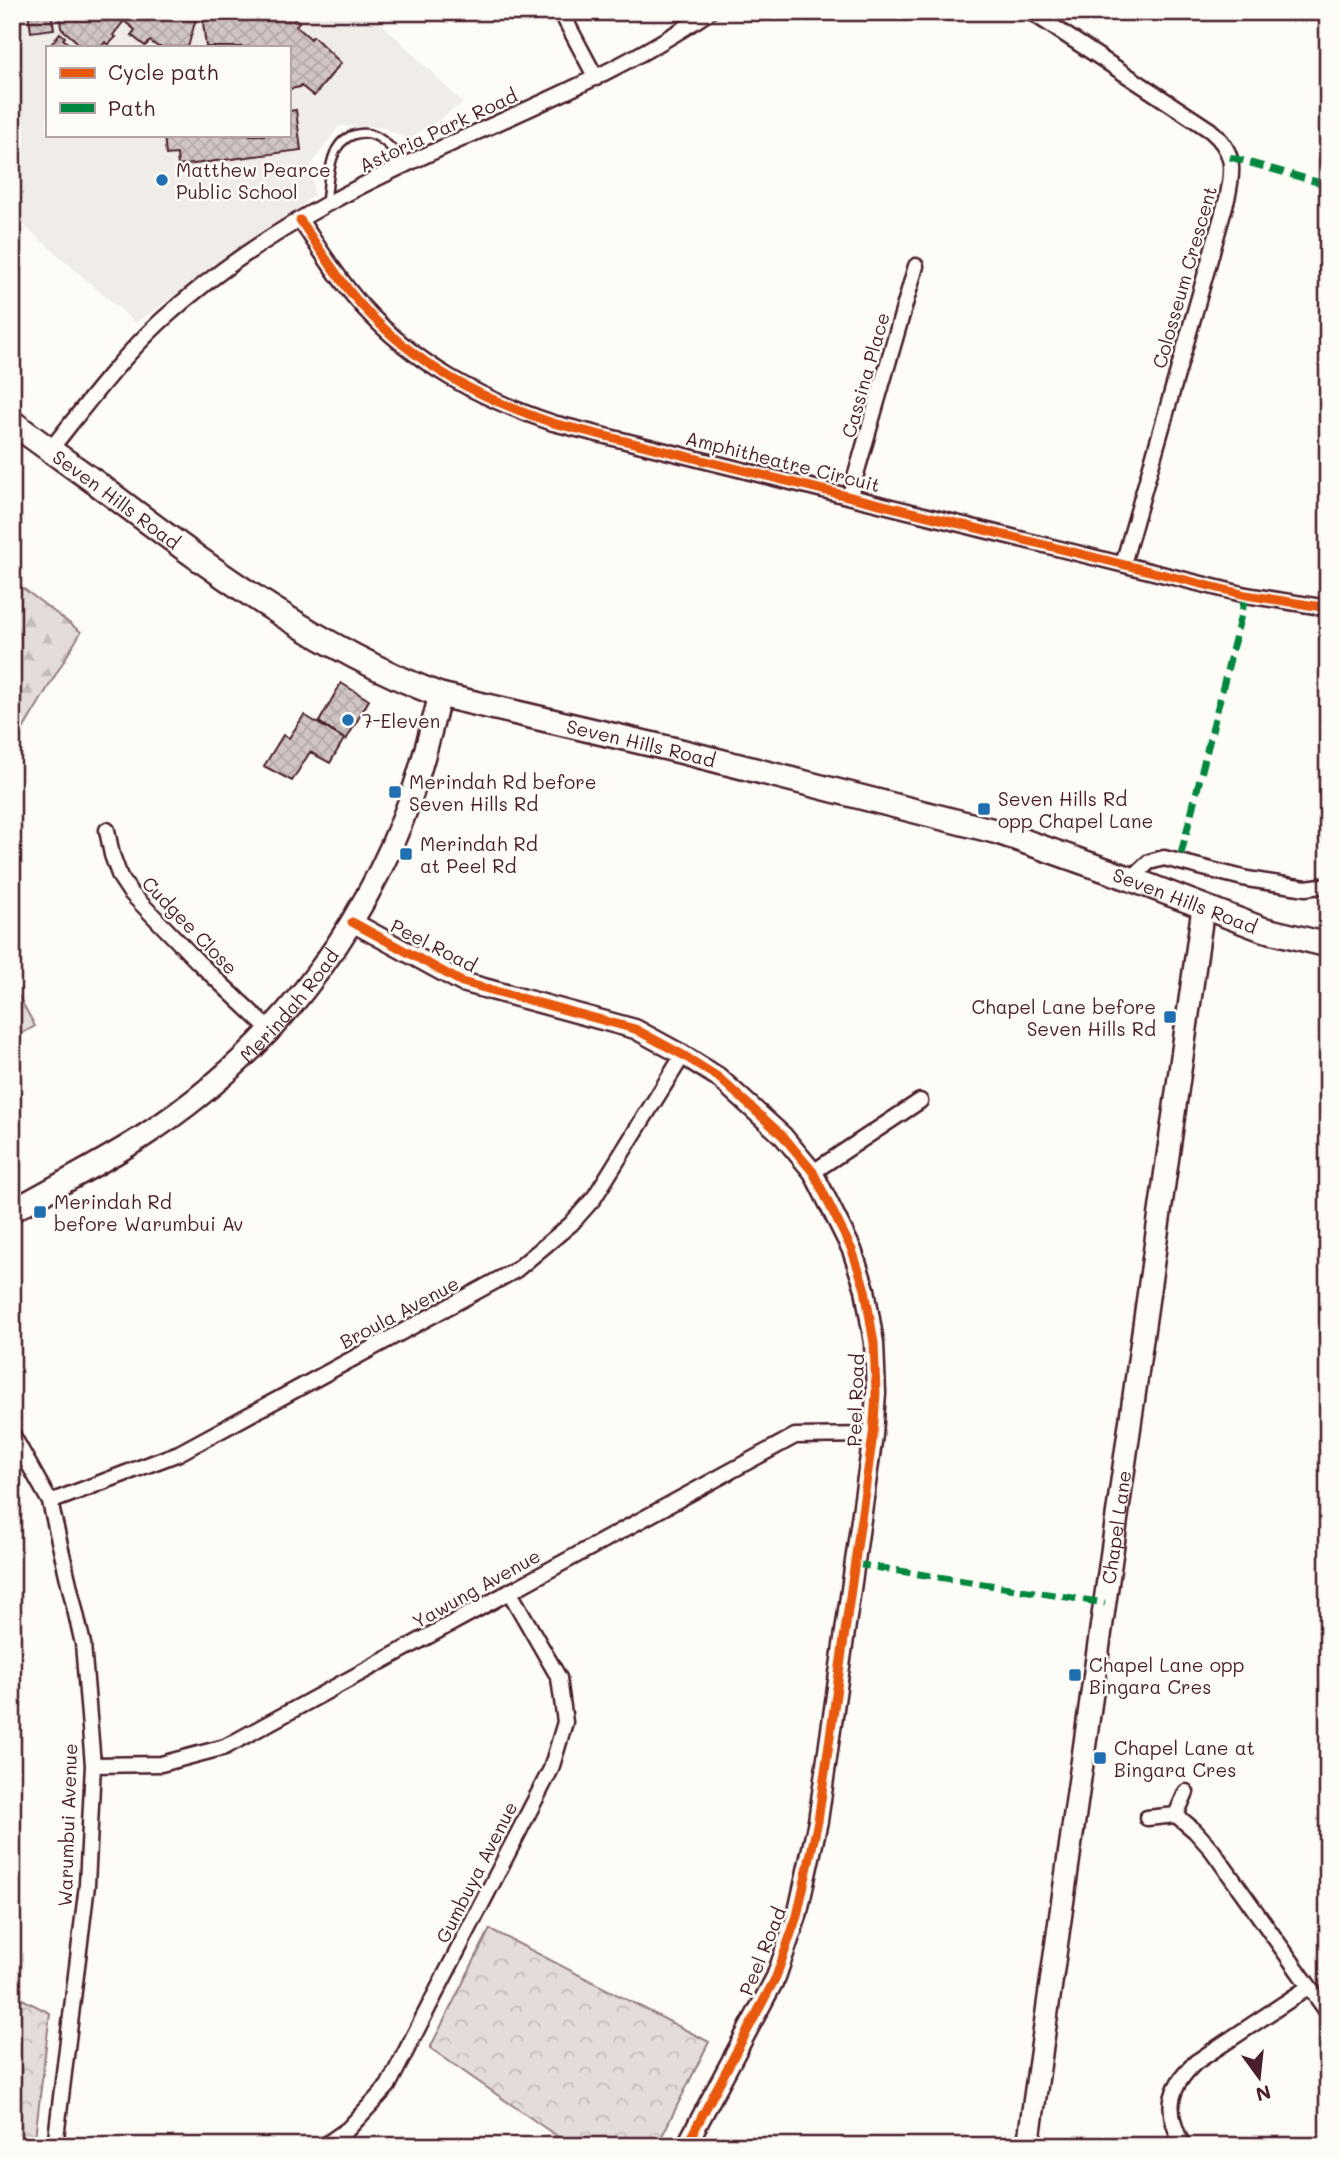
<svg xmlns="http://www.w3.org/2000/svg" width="1340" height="2158" font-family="Mali,sans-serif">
<defs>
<pattern id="forest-firs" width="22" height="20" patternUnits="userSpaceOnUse" patternTransform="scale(1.75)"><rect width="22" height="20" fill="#e3dcda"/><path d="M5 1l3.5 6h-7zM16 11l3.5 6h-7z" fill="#c4bcbb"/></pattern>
<pattern id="park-crowns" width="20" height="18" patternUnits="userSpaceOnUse" patternTransform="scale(1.75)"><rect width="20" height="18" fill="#e3dcda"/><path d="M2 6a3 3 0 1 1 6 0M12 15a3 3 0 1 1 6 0" fill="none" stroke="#c4bcbb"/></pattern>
<pattern id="building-cross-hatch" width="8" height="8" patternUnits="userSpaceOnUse" patternTransform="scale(1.75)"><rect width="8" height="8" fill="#d0c5c4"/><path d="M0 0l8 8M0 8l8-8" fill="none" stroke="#b4a9a9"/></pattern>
</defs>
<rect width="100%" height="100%" fill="#fdfcf7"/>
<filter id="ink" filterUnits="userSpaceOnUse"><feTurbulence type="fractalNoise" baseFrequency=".0143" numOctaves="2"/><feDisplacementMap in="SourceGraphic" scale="14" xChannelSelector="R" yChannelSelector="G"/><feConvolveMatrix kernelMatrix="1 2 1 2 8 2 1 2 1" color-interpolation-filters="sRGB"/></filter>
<g filter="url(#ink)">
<path fill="#f0ece8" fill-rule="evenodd" d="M12,12H370L463,103L409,139L381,127L339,126L311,165L314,195L287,218L136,323L12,215ZM47,47H289V135H47Z"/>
<path fill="url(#forest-firs)" stroke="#967e82" stroke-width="2" d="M12,580L81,632L12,748Z
M12,984L35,1026L12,1039Z"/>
<path fill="url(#park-crowns)" stroke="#967e82" stroke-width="2" d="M490,1929L709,2042L657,2146H571L430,2048Z
M12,1994L50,2013L34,2146H12Z"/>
<path fill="url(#building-cross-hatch)" stroke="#4a1f2b" stroke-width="2" d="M28,12H51L54,29L31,32Z
M59,12H193L197,15L188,47H158L150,41L145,46L131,35L135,30L124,21L113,35L116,37L108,45L105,42L102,46L104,47H83L61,28Z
M220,12H296L292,17L299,22L296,26L311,39L313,36L341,63L314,96L300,85L301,87L289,89V47H206L202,14Z
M60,33L65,37L63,39L73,47H49Z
M296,110L301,150L178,166L177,154L166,155L164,135H289V111Z
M341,683L369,700L346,740L319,722Z
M304,715L344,739L330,763L310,752L292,781L264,766L283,735L289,738Z"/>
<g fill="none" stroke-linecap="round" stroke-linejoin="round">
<g stroke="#4a1f2b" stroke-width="12">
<path id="service" d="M326,204C329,182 327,144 353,135C362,132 371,133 379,138C390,145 399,156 408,165"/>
</g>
<g stroke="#4a1f2b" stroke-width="19">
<path id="minor" d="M561,12L596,78
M1031,12L1210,130C1235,151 1234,169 1227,199L1123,564
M300,220C320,249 339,281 363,307C416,365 479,398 553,423L1246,595L1328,608
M50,450C85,406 119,360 161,321C210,276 267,237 325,205C451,136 590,93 709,12
M850,495L916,266
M107,830L112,855L120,877L130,892L197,961L271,1031
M1131,879L1149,862L1164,858L1247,879L1306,888L1328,885
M813,1172L920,1101
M12,1434L50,1502L83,1644L93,1765L87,1885L55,2146
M50,1502L179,1453L516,1270L571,1224L594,1198L683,1055
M93,1765L161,1764L225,1747L795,1436L873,1435
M1176,1815L1186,1792
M1147,1818L1176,1815L1195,1831L1212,1850L1328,2013
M324,2146L348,2129L388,2086L551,1769L565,1722L559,1678L509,1591
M1183,2146C1165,2111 1167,2089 1196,2062L1309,1987"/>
</g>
<g stroke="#4a1f2b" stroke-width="23">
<path id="tertiary" d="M352,922L462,982L635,1029L683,1055L718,1077L783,1136L813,1172L852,1250L865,1289L874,1343L876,1393L873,1435L818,1821L797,1916L776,1977L686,2146"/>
</g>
<g stroke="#4a1f2b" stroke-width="26">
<g id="secondary">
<path id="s1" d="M12,1211C56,1186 100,1164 142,1137C266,1058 362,936 411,797C423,764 431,729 440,695"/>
<path id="s2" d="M1028,2146L1203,908"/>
</g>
</g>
<g stroke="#4a1f2b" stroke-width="28">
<g id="primary">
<path id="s3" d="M12,422C42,445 73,466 103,488C208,567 316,648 440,695L680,751L998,832L1131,879L1262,929L1328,945"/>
</g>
</g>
<use href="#service" stroke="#fdfcf7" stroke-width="7"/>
<use href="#minor" stroke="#fdfcf7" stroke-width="14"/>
<use href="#tertiary" stroke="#fdfcf7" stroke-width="18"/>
<use href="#secondary" stroke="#fdfcf7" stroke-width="21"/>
<use href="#primary" stroke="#fdfcf7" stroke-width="23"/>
<path stroke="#00873e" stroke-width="7" stroke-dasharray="14 7" stroke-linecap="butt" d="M1230,157L1328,185
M1181,854L1246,595
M855,1564L1105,1603"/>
<g stroke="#fdfcf7" stroke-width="13">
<path id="cycleway" d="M300,220C320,249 339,281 363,307C416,365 479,398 553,423L1246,595L1328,608
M352,922L462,982L635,1029L683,1055L718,1077L783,1136L813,1172L852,1250L865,1289L874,1343L876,1393L873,1435L818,1821L797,1916L776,1977L686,2146"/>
</g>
<use href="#cycleway" stroke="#e8590c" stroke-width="9"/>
</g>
</g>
<g fill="#1f6fb2" stroke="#fdfcf7" stroke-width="2.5">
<circle cx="162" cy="180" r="7"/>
<circle cx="348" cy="720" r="7"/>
<rect x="388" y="785" width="14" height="14" rx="3.5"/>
<rect x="977" y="802" width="14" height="14" rx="3.5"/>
<rect x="399" y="847" width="14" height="14" rx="3.5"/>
<rect x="1163" y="1010" width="14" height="14" rx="3.5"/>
<rect x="33" y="1205" width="14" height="14" rx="3.5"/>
<rect x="1068" y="1668" width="14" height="14" rx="3.5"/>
<rect x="1093" y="1751" width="14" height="14" rx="3.5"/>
</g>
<g text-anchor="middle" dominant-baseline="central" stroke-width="5" stroke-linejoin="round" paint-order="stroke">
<g font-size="19" fill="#4a1f2b" stroke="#fdfcf7">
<text transform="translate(438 130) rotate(-25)">Astoria Park Road</text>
<text transform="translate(1184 277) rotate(-74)">Colosseum Crescent</text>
<text transform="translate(865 375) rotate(-74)">Cassina Place</text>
<text transform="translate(783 461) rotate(14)">Amphitheatre Circuit</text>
<text stroke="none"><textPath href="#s3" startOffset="130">Seven Hills Road</textPath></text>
<text stroke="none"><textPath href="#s3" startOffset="716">Seven Hills Road</textPath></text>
<text stroke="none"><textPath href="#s3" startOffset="1283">Seven Hills Road</textPath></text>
<text transform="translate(190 925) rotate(46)">Cudgee Close</text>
<text transform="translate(434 945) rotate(27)">Peel Road</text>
<text stroke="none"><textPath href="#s1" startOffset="348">Merindah Road</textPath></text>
<text transform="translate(399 1312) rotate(-28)">Broula Avenue</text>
<text transform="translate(855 1400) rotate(-88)">Peel Road</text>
<text stroke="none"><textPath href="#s2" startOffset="625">Chapel Lane</textPath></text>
<text transform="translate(476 1588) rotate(-29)">Yawung Avenue</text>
<text transform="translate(67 1825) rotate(-88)">Warumbui Avenue</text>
<text transform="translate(476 1872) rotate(-63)">Gumbuya Avenue</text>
<text transform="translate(762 1951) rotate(-68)">Peel Road</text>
</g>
<g font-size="19" fill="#4a1f2b" stroke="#fdfcf7" text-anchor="start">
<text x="176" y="169">Matthew Pearce<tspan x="176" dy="22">Public School</tspan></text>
<text x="362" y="720">7-Eleven</text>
<text x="409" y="781">Merindah Rd before<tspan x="409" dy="22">Seven Hills Rd</tspan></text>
<text x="998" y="798">Seven Hills Rd<tspan x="998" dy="22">opp Chapel Lane</tspan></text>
<text x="420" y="843">Merindah Rd<tspan x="420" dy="22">at Peel Rd</tspan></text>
<text x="1156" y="1006" text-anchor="end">Chapel Lane before<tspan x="1156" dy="22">Seven Hills Rd</tspan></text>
<text x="54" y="1201">Merindah Rd<tspan x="54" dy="22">before Warumbui Av</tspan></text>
<text x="1089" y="1664">Chapel Lane opp<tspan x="1089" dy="22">Bingara Cres</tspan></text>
<text x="1114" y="1747">Chapel Lane at<tspan x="1114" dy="22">Bingara Cres</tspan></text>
</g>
</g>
<rect width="1340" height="2158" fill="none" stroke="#fdfcf7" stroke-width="42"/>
<rect x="21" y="21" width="1298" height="2116" fill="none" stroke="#4a1f2b" stroke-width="2.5" filter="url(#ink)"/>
<rect x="46" y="46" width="245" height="91" fill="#fdfcf7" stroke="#b5a4a5" stroke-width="2"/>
<rect x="60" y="68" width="35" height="10" fill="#e8590c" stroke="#b5a4a5" stroke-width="2"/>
<text x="108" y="80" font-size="21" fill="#4a1f2b">Cycle path</text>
<rect x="60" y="103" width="35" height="10" fill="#00873e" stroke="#b5a4a5" stroke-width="2"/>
<text x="108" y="116" font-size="21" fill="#4a1f2b">Path</text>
<g transform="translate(1259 2077) rotate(165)" stroke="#fdfcf7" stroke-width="5" paint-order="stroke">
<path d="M0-5L12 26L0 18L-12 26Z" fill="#4a1f2b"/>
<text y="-10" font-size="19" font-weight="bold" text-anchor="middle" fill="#4a1f2b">N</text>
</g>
</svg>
